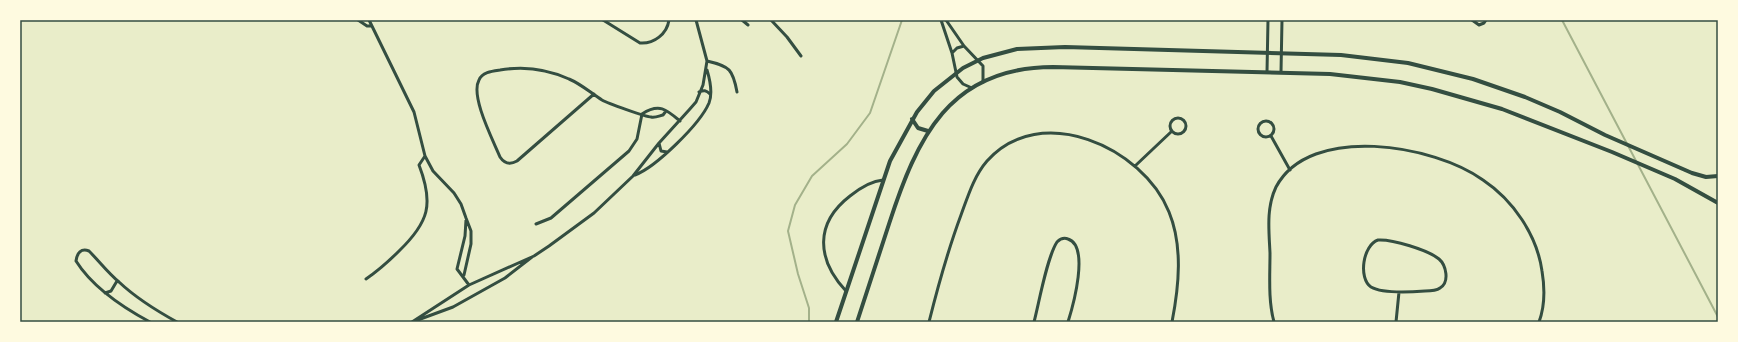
<svg xmlns="http://www.w3.org/2000/svg" width="1738" height="342" font-family="'Work Sans',sans-serif">
<rect width="100%" height="100%" fill="#e9edc9"/>
<g fill="none" stroke-linecap="round" stroke-linejoin="round">
<path stroke="#a3b18a" stroke-width="2" d="M1562,20L1718,317
M809,322V308L798,274L788,231L795,205L812,176L847,144L870,113L902,20"/>
<path stroke="#344e41" stroke-width="3" d="M358,20L367,26H371
M369,20L414,112L425,156L433,171L454,193L461,204L466,218L471,231V244L464,275
M603,20L640,43C654,44 667,34 669,20
M742,20L748,25
M771,20L787,37L801,56
M941,20L952,53L957,77L963,84L972,88
M946,20L964,46L983,66V82
M1472,20L1479,25L1484,23L1486,20
M952,53L957,48L964,46
M707,61C730,66 733,70 737,92
M1267,72L1268,20
M1281,72L1282,20
M699,92C704,90 706,90 710,94
M594,94L517,161C510,165 504,163 500,157C493,140 470,96 479,80C482,72 493,71 500,70C523,66 547,69 569,79C581,84 591,93 602,100C607,103 646,117 651,117C655,118 659,116 663,115L666,111
M642,114C659,103 666,109 680,121
M1170 126a8 8 0 1 1 16 0a8 8 0 1 1-16 0Z
M1258 129a8 8 0 1 1 16 0a8 8 0 1 1-16 0Z
M1271,136L1290,170
M659,143L661,151L667,152
M1135,166L1172,131
M635,175C656,167 700,124 709,103C713,93 710,80 707,70
M466,220L465,236L457,269L469,285
M536,224L551,218L629,151L637,139L642,114
M1378,240C1392,239 1428,250 1439,259C1446,265 1450,282 1440,288C1436,291 1430,291 1425,291C1412,292 1383,294 1371,287C1358,278 1363,245 1378,240Z
M366,279C379,270 389,261 399,251C429,222 434,204 419,165L425,156
M846,291C816,259 815,223 850,196C860,188 871,181 883,180
M105,293L111,291L117,281
M415,321L453,307L505,278L532,257
M150,322C122,307 93,288 76,261C77,253 81,248 89,251C99,261 108,273 119,282C136,298 157,311 177,322
M412,322L469,285L534,256L549,246L594,213L633,176L659,143L689,110L696,102L703,85L707,61L696,20
M929,322C938,286 948,250 961,215C968,196 974,176 987,161C1040,101 1143,147 1169,212C1183,246 1179,286 1172,322
M1034,322C1039,303 1047,257 1057,242C1060,239 1063,237 1068,239C1090,246 1073,306 1068,322
M1274,322C1268,300 1270,276 1270,253C1269,231 1266,208 1276,187C1310,123 1435,145 1483,180C1513,200 1537,235 1542,271C1545,289 1545,306 1539,322
M1396,322L1399,292"/>
<path stroke="#344e41" stroke-width="4" d="M912,119L918,128L928,131
M836,322L890,161L917,112L934,91L963,68L983,58L1017,49L1065,47L1341,55L1408,63L1473,79L1525,97L1560,112L1605,135L1692,173L1706,177L1718,176
M857,322C868,289 878,257 889,224C917,138 949,67 1053,67L1330,74L1400,82L1432,89L1502,109L1612,152L1675,179L1718,203"/>
</g>
<rect width="1738" height="342" fill="none" stroke="#fefae0" stroke-width="42"/>
<rect x="21" y="21" width="1696" height="300" fill="none" stroke="#344e41" stroke-width="1.5"/>
</svg>
